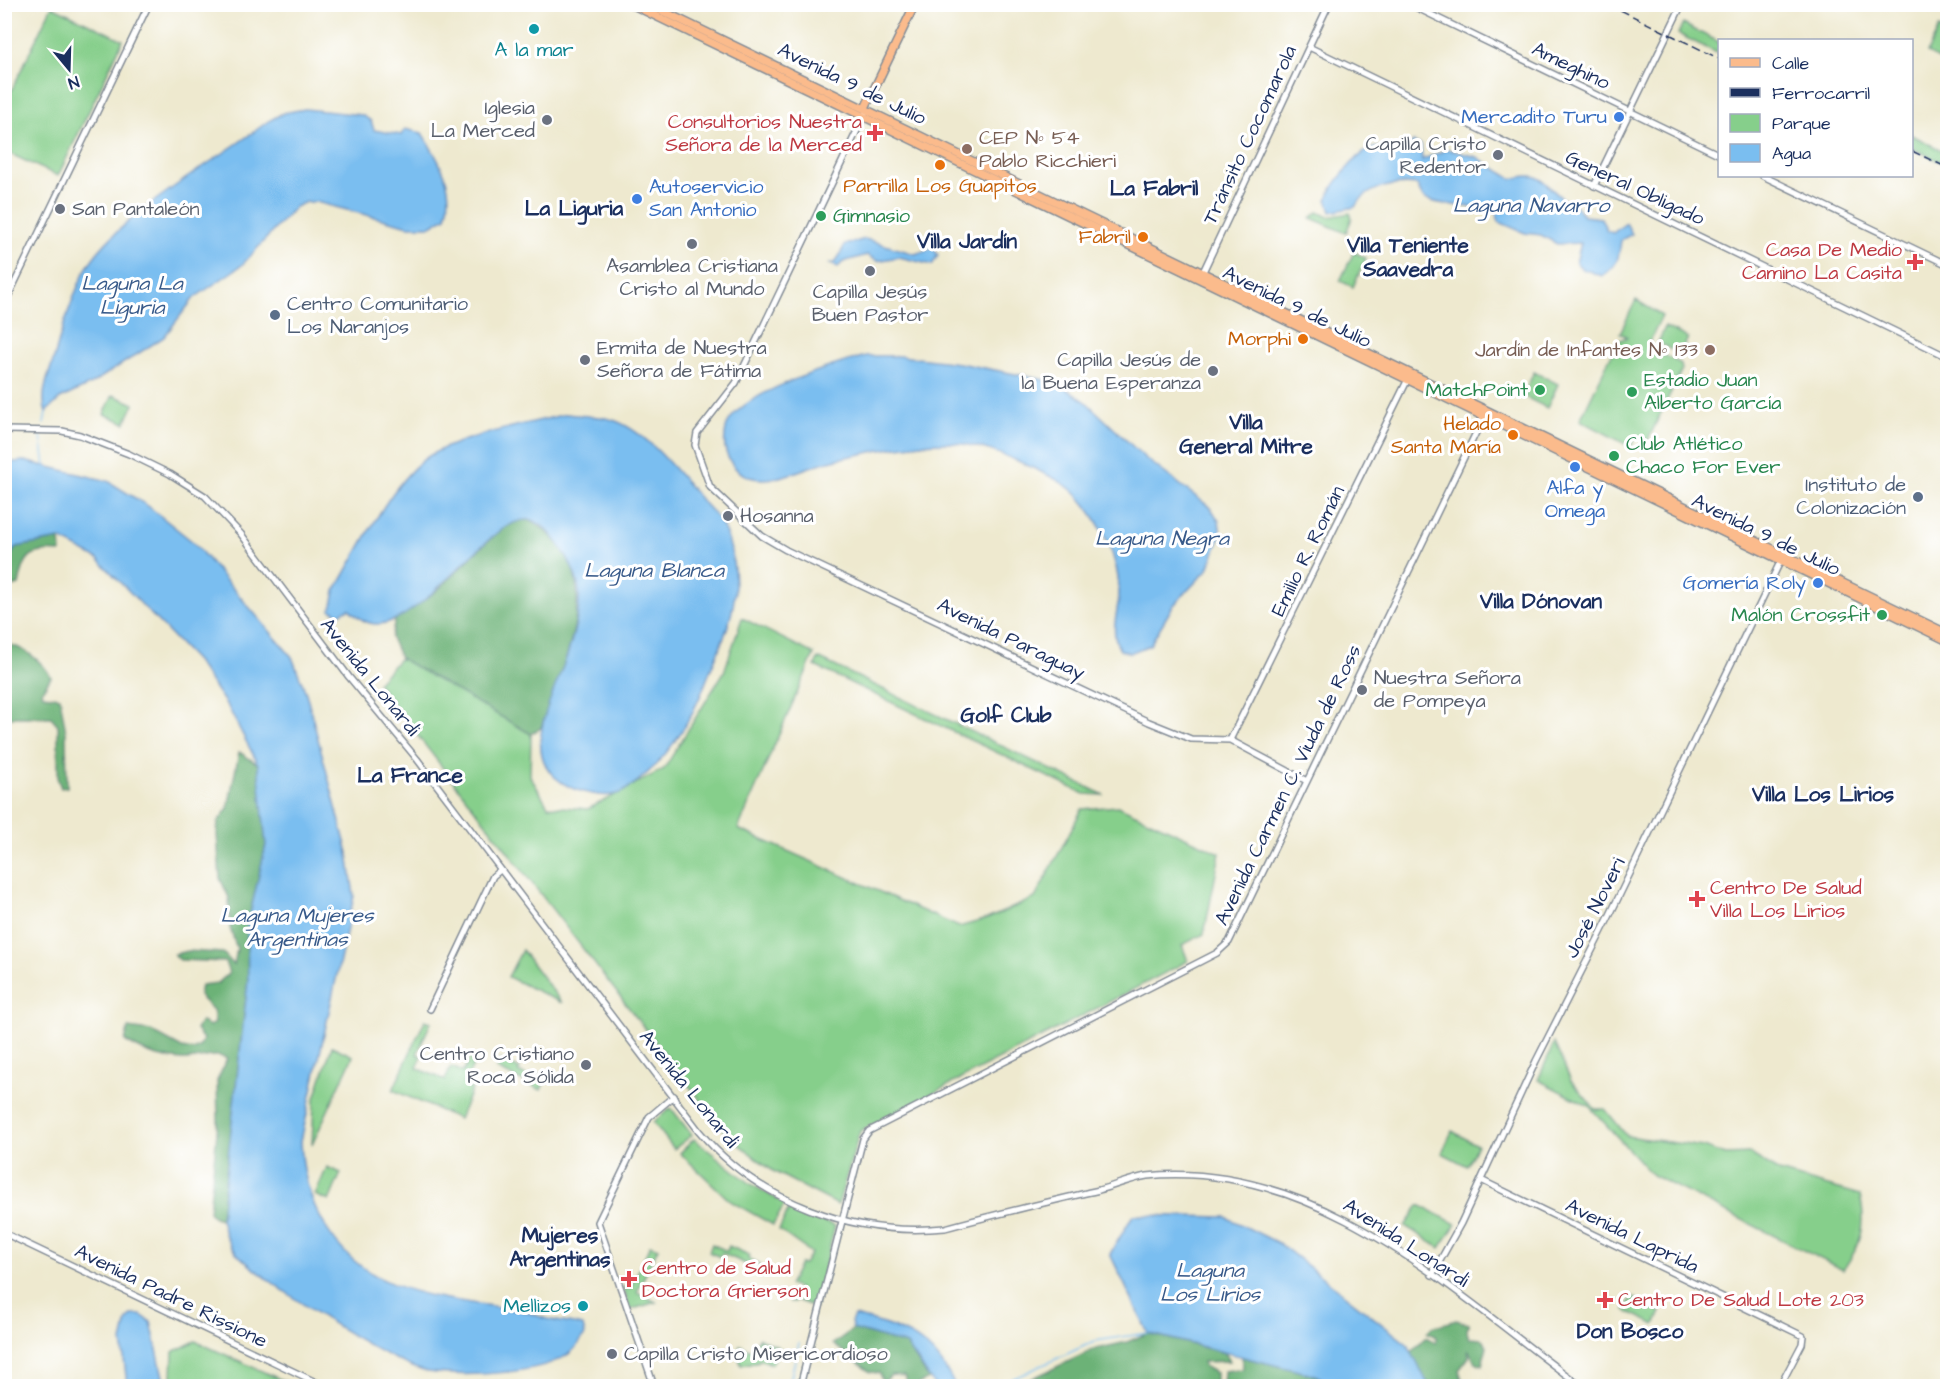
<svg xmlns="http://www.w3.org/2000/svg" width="1952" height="1391" font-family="'Architects Daughter',sans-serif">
<rect width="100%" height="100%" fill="#fff"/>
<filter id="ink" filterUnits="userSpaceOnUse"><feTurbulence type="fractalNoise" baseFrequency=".0167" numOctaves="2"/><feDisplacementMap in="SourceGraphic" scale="12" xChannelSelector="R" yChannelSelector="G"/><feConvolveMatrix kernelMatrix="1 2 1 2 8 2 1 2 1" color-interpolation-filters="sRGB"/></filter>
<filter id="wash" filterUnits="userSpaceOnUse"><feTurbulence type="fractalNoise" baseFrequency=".008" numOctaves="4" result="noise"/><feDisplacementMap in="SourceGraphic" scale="24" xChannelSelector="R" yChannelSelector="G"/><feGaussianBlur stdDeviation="1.35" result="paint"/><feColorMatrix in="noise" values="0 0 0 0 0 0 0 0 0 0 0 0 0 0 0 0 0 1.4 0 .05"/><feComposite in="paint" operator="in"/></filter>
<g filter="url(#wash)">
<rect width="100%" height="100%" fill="#eee9cf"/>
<path fill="#86cf8b" stroke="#507f74" stroke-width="1.5" d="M52,6L123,40L58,176L4,151L5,104Z
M1683,24L1719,42V54L1678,34Z
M1939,28L1947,32V63L1927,53Z
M1912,135L1947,153V165L1912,148Z
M1318,212L1328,217L1350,213L1352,218L1346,233L1311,218Z
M1354,252L1366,258L1353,287L1340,281Z
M1636,300L1662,316L1647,347L1680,363L1682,369L1647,442L1636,437L1631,447L1580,420L1618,341L1627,337L1620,333Z
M1665,327L1688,338L1680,354L1658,343Z
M1534,372L1558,384L1547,408L1523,396Z
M113,395L134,404L125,423L104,414Z
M742,618L814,654L738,829L959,927L987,919L1035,898L1082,809L1118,806L1220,853L1204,934L1182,945L1188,961L860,1131L838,1205L773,1171L728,1136L377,683L400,658L531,734L530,776L548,806L588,809L664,769L724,672Z
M818,658L1104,795L1084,794L815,666Z
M522,950L562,1003L508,977Z
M425,1020L431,1022L417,1054L422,1056L417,1068L445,1080L451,1067L463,1072L472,1055L477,1058L464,1084L472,1089L459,1119L393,1090Z
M1554,1043L1571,1081L1595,1109H1605L1627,1136L1703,1147L1725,1155L1751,1154L1779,1172L1860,1195C1867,1227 1862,1243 1843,1270L1652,1175L1589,1106L1538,1080Z
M332,1046L353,1056L312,1145L314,1101Z
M501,1060L520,1069L518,1072L529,1077L531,1074L538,1077L540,1073L547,1076L541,1090L496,1069Z
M671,1108L692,1135L674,1149L653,1122Z
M1452,1131L1477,1145L1467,1166L1442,1153Z
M694,1139L751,1184L785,1204L773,1225L730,1201L680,1153Z
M327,1167L341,1173L329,1201L315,1195Z
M1419,1205L1456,1224L1440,1248L1405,1226Z
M789,1209L835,1226L815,1307L796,1300L794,1303L790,1302L798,1288L789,1285L800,1264H804L811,1253L779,1230Z
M712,1244L727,1251L729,1246L749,1255L748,1259L760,1264L755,1274L746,1270L748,1265L722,1253L720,1257L709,1252Z
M650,1245L658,1248L637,1292L656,1302L630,1310L623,1287L630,1289Z
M1632,1297L1661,1312L1655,1325L1625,1310Z
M759,1338L780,1348L772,1364L760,1359L759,1361L741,1365L738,1353L740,1345L751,1350Z
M195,1341L295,1386H178L172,1377L173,1352Z"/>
<path fill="#6cb277" stroke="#44706a" stroke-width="1.5" d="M521,518C537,522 544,529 555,540C604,588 559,675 541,728L531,734L400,658L391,638L395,619C411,608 430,598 444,584C469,561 490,533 521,518Z
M60,539L61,552C30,549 25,555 19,585L5,588V564L16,547Z
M4,643C23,647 42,660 51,677L42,691L43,695L60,697L66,733L67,787L61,788L58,780V725L51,717H5Z
M239,752L258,764L266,845L247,927L248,981L221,1219L214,1217L209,1211L218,1121L217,1081L227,1059C213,1051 198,1061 182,1060C159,1058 144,1053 125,1041L128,1028L151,1031L182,1048L193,1050L200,1046L203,1039L196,1030L201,1021L209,1026L215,1023L213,1010L199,996L201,985L218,983L229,973L225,962L180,960L174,954L188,951L223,953L234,965L237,949L230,928L229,898L220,878L217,834L218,822L228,808Z
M1456,1320L1469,1324L1466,1329L1469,1338L1482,1339L1487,1346L1482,1365L1475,1362L1468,1349L1469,1357L1459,1370L1464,1386H1429L1411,1352L1426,1337L1436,1343V1337L1427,1332L1432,1327Z
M853,1329L907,1345L929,1379L916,1385L907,1384L904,1376L891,1375L883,1383L879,1373L870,1372L833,1344Z
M1148,1333L1225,1353L1230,1361L1203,1362L1204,1366L1216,1373V1383L1203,1386H1016L1095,1349L1127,1342Z
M1242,1357L1315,1375L1336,1386L1297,1383L1289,1386H1223L1224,1371L1243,1369Z"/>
<path fill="#7abef0" stroke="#4a76a7" stroke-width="1.5" d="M305,109L362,115L371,121L374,130L401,135L405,129L422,133C438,159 456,185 446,217L431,226H409L316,202H306L295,207L242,265L194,298L164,337L91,384L60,399L46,412C39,395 50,372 55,355C61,331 75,290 86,269C116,216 217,161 267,122L283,113Z
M1413,142L1421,145L1422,160L1447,149L1477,157L1512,179C1543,170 1541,182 1562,198C1574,207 1574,201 1584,216L1601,218L1607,231L1613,233L1626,223L1632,234L1621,240C1619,258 1618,266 1602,276L1583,269L1576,263L1581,243L1557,244L1541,235L1525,233L1499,222L1496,212C1480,206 1431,205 1424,198C1421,196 1419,189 1417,185C1396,182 1366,187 1355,207L1331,212L1327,199C1332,185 1358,151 1374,148C1383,145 1397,150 1407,151Z
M865,239L915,254L933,248L938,255L932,265L899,257L877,261L867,255L843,262L838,267L830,264L836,262L845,245Z
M866,356H900L959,363L1056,382L1085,401L1145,458L1211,508L1219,521L1221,535L1208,569L1173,606L1150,645L1130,653L1120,650C1109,631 1118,614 1119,594C1120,559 1100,520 1077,495C1065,482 1047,475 1031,467C1007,456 977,443 949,443C911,442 870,452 833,460C810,465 786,479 763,479C743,479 729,467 725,448C724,440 725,428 729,421C747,391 833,365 866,356Z
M566,414C580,416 597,415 610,419C646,429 679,474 702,501C709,509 719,518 723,527C731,543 735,567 735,585C735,619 719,648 707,679C692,721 664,766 624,791C610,799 592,795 577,790C510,765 553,699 568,653C573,637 580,612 579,594C579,580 572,566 565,554C559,543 547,527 536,522C498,502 426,625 377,624C365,624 357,616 349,609L339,614L331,610L335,591C359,552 391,480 429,456C461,436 528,424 566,414Z
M24,461L108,481L148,506L193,542L292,657L306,693L348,853L354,896L301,1141C302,1171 308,1197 324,1224C365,1297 443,1297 516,1310C527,1311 537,1316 547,1319C559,1322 571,1323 583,1326L585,1335C580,1341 576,1348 570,1353C542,1375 462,1377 428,1372C392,1366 255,1277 232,1248C225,1239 224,1230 221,1219L248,981L247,927L266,845L258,764L228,707L196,661L98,559L60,539L16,547L5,564V463Z
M1133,1215L1226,1217L1280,1244L1407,1344L1429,1386H1336L1315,1375L1148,1333L1110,1254Z
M133,1315H141L151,1322L165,1386L127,1385L122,1341L127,1320Z
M854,1316C904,1328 933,1339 955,1386H935L907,1345L853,1329L851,1322Z"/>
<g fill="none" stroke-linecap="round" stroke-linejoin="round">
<path stroke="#7abef0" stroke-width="1.5" d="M44,424L46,412
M41,436L45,466
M789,1386L799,1343
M997,1386L1095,1341L1148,1333"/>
</g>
</g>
<g filter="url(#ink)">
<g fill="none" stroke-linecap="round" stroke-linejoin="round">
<g stroke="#848c96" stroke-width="8">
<path id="minor" d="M1409,4L1720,155
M1309,47L1948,357
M865,114L736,383L697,433L695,445L710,487L762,536L786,550L1149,722L1191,739L1230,740L1305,780
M1763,176L1948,265
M1594,186L1682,4
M1202,274L1329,4
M4,305L149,4
M4,430L62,431L80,435L129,454L170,474L205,496L241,534L349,677L417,759L699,1131C758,1202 854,1237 945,1228C996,1214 1048,1202 1099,1190C1114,1186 1133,1178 1147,1176C1318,1159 1454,1293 1581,1386
M1230,740L1408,379
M430,1009L493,876L499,871
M1481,1180L1803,1336L1802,1344L1780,1386
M4,1233L324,1386
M1432,1275L1461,1223L1536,1061L1608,919L1782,558
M654,1386L598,1222L649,1117L674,1096
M800,1386L863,1139L869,1131L1217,953L1229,942L1485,414"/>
</g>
<g stroke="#848c96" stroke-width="10">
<path id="major" d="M631,4L1948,641
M648,4L1948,634
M865,108L915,4"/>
</g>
<use href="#minor" stroke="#fff" stroke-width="5"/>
<use href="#major" stroke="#fbbb8c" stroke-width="7"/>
<path stroke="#1b2f5e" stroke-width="1.5" stroke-dasharray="9 4.5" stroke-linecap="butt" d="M1608,4L1720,59
M1912,151L1948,168"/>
</g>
</g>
<g fill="#0f9aa8" stroke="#fff" stroke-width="2">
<circle cx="534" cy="29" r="6"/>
<circle cx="583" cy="1306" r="6"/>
</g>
<g fill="#3f7fe0" stroke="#fff" stroke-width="2">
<circle cx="1619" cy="117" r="6"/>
<circle cx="637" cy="199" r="6"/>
<circle cx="1575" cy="467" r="6"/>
<circle cx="1818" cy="583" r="6"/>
</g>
<g fill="#6b7280" stroke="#fff" stroke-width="2">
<circle cx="547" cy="120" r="6"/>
<circle cx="1498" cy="155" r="6"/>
<circle cx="60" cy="209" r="6"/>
<circle cx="692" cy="244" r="6"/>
<circle cx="870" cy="271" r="6"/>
<circle cx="585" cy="360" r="6"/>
<circle cx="1213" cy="371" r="6"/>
<circle cx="728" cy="516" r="6"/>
<circle cx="1362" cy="690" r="6"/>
<circle cx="586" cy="1065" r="6"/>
<circle cx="612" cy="1354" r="6"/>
</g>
<g fill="#e0444e" stroke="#fff" stroke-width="2">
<path d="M872 124h6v6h6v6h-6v6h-6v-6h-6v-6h6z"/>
<path d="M1912 253h6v6h6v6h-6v6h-6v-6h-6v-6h6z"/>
<path d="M1694 890h6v6h6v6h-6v6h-6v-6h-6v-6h6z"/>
<path d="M626 1270h6v6h6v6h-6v6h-6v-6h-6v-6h6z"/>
<path d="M1602 1291h6v6h6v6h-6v6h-6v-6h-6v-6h6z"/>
</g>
<g fill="#8d6e63" stroke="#fff" stroke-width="2">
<circle cx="967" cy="149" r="6"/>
<circle cx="1710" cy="350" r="6"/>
</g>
<g fill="#e8710a" stroke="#fff" stroke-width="2">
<circle cx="940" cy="165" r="6"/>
<circle cx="1143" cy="237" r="6"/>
<circle cx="1303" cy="339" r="6"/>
<circle cx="1513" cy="435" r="6"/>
</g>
<g fill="#2e9e5b" stroke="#fff" stroke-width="2">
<circle cx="821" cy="216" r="6"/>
<circle cx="1540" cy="390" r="6"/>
<circle cx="1632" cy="392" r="6"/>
<circle cx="1614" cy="456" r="6"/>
<circle cx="1882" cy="615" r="6"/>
</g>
<g fill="#5c6f8a" stroke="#fff" stroke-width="2">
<circle cx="275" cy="315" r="6"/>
<circle cx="1918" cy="497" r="6"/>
</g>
<g text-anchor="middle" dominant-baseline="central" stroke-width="6" stroke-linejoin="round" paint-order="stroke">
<g font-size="20" fill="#0d838f" stroke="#fff">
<text x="534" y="50">A la mar</text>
<text x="571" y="1306" text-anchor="end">Mellizos</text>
</g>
<g font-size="20" fill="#1b2f5e" stroke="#fff">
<text transform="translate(1571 66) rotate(26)">Ameghino</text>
<text transform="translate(852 84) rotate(26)">Avenida 9 de Julio</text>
<text transform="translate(1250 135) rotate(-65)">Tránsito Cocomarola</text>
<text transform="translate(1635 188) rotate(25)">General Obligado</text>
<text transform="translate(1297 307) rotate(26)">Avenida 9 de Julio</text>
<text transform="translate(1766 535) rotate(26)">Avenida 9 de Julio</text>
<text transform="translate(1308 551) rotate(-64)">Emilio R. Román</text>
<text transform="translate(1011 639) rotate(26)">Avenida Paraguay</text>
<text transform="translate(370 677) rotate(51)">Avenida Lonardi</text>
<text transform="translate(1288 785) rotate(-64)">Avenida Carmen C. Viuda de Ross</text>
<text transform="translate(1595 908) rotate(-63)">José Noveri</text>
<text transform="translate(689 1089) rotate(51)">Avenida Lonardi</text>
<text transform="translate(1632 1236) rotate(26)">Avenida Laprida</text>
<text transform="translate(1406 1243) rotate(33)">Avenida Lonardi</text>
<text transform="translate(171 1296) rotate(26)">Avenida Padre Rissione</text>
</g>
<g font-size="20" fill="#5b616d" stroke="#fff" text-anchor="start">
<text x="535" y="108" text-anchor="end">Iglesia<tspan x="535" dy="23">La Merced</tspan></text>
<text x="1486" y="144" text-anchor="end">Capilla Cristo<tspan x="1486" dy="23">Redentor</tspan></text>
<text x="72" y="209">San Pantaleón</text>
<text x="692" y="266" text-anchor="middle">Asamblea Cristiana<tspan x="692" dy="23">Cristo al Mundo</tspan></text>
<text x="870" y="292" text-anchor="middle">Capilla Jesús<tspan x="870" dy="23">Buen Pastor</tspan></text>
<text x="597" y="348">Ermita de Nuestra<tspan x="597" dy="23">Señora de Fátima</tspan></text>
<text x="1201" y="360" text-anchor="end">Capilla Jesús de<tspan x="1201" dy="23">la Buena Esperanza</tspan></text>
<text x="740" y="516">Hosanna</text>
<text x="1374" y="678">Nuestra Señora<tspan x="1374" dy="23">de Pompeya</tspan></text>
<text x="574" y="1054" text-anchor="end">Centro Cristiano<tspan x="574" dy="23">Roca Sólida</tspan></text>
<text x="624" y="1354">Capilla Cristo Misericordioso</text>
</g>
<g font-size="20" fill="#366cbe" stroke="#fff" text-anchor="end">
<text x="1607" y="117">Mercadito Turu</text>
<text x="649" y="187" text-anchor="start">Autoservicio<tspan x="649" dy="23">San Antonio</tspan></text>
<text x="1575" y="488" text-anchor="middle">Alfa y<tspan x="1575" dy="23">Omega</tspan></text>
<text x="1806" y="583">Gomería Roly</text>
</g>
<g font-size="20" fill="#be3a42" stroke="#fff" text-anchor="start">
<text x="862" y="122" text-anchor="end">Consultorios Nuestra<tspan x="862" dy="23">Señora de la Merced</tspan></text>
<text x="1902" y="250" text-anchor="end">Casa De Medio<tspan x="1902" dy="23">Camino La Casita</tspan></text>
<text x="1710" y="888">Centro De Salud<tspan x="1710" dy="23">Villa Los Lirios</tspan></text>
<text x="642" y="1268">Centro de Salud<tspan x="642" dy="23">Doctora Grierson</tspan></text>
<text x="1618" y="1300">Centro De Salud Lote 203</text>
</g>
<g font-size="20" fill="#785e54" stroke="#fff" text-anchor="start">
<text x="979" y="138">CEP Nº 54<tspan x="979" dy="23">Pablo Ricchieri</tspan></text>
<text x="1698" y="350" text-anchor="end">Jardín de Infantes Nº 133</text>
</g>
<g font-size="20" fill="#c56008" stroke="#fff" text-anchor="end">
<text x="940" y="186" text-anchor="middle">Parrilla Los Guapitos</text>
<text x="1131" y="237">Fabril</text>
<text x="1291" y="339">Morphi</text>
<text x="1501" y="424">Helado<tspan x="1501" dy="23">Santa María</tspan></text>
</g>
<g font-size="20" fill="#27864d" stroke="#fff" text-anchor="start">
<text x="833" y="216">Gimnasio</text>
<text x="1644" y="380">Estadio Juan<tspan x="1644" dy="23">Alberto García</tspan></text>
<text x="1528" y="390" text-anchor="end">MatchPoint</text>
<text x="1626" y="444">Club Atlético<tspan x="1626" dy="23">Chaco For Ever</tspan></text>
<text x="1870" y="615" text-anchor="end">Malón Crossfit</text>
</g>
<g font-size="20" fill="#4e5e75" stroke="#fff" text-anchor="start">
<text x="287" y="304">Centro Comunitario<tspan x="287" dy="23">Los Naranjos</tspan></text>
<text x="1906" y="485" text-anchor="end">Instituto de<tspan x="1906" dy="23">Colonización</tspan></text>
</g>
<g font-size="21" font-weight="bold" fill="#1b2f5e" stroke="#fff">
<text x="1154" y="188">La Fabril</text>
<text x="574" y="208">La Liguria</text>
<text x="967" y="241">Villa Jardín</text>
<text x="1408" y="245">Villa Teniente<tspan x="1408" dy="24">Saavedra</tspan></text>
<text x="1246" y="422">Villa<tspan x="1246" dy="24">General Mitre</tspan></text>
<text x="1541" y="601">Villa Dónovan</text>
<text x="1006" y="715">Golf Club</text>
<text x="410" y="775">La France</text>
<text x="1823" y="794">Villa Los Lirios</text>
<text x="560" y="1235">Mujeres<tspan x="560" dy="24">Argentinas</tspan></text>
<text x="1630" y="1331">Don Bosco</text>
</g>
<g font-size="21" font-style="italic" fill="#385a8a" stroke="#fff">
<text x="1531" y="205">Laguna Navarro</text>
<text x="132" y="283">Laguna La<tspan x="132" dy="24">Liguria</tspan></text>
<text x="1162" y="538">Laguna Negra</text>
<text x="654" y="570">Laguna Blanca</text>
<text x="297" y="915">Laguna Mujeres<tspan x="297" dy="24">Argentinas</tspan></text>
<text x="1210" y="1270">Laguna<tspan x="1210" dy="24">Los Lirios</tspan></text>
</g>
</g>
<rect width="1952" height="1391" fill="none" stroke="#fff" stroke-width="24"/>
<rect x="1718" y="39" width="195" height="138" fill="#ffffff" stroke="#a4acbf" stroke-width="1.5"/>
<rect x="1730" y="58" width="30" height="9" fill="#fbbb8c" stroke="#a4acbf" stroke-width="1.5"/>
<text x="1772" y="69" font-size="18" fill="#1b2f5e">Calle</text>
<rect x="1730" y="88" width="30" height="9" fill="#1b2f5e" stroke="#a4acbf" stroke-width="1.5"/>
<text x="1772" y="99" font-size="18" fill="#1b2f5e">Ferrocarril</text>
<rect x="1730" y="114" width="30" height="18" fill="#86cf8b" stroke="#a4acbf" stroke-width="1.5"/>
<text x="1772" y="129" font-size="18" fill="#1b2f5e">Parque</text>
<rect x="1730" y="144" width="30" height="18" fill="#7abef0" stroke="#a4acbf" stroke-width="1.5"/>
<text x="1772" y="159" font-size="18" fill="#1b2f5e">Agua</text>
<g transform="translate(69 69) rotate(161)" stroke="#ffffff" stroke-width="4.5" paint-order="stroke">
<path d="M0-4.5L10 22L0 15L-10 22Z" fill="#1b2f5e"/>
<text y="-9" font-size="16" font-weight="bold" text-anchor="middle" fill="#1b2f5e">N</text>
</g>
</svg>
